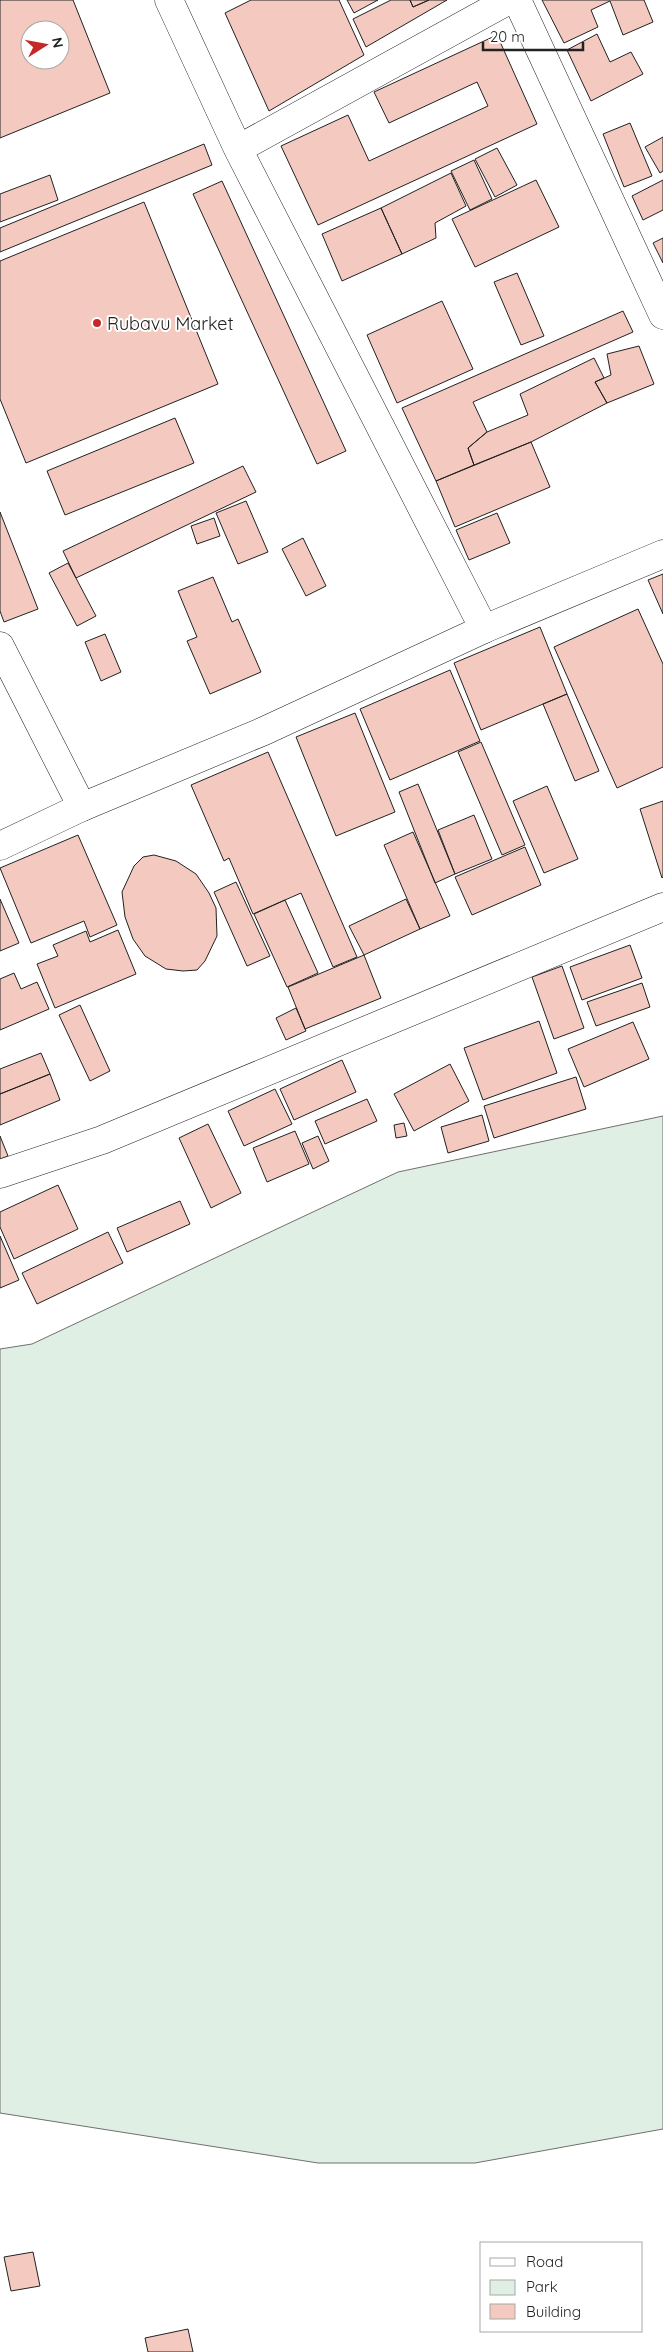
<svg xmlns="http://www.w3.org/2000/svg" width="663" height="2352" font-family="Quicksand,sans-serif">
<rect width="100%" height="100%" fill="#fff"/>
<path fill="#e0efe3" stroke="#6f6f6f" d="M663,1116V2129L475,2163H318L0,2113V1349L32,1344L398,1172Z"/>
<path fill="#f3c9c0" stroke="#222" fill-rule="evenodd" d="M0,0H73L110,93L0,138ZM30,30H60V60H30Z
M251,0H339L364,55L269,111L225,13Z
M347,0H378L354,13Z
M391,0H410L413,7L429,0H447L366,47L353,19Z
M410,0H429L413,7Z
M542,0H644L653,22L623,35L610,1L591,10L598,27L564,43Z
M597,34L610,62L631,52L643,74L591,101L567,50Z
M497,35L537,124L318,225L281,146L348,115L369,161L488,106L477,82L389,123L374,92Z
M630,123L652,176L624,187L603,134Z
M663,137V171L660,173L645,147Z
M204,144L212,165L0,252V228Z
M497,148L517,185L495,197L475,159Z
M474,160L492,199L470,210L451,171Z
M451,173L466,206L435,223L436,238L402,254L381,208Z
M50,175L58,200L0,222V194Z
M536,180L559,227L475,267L452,219Z
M663,180V210L643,220L632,196Z
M222,181L346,451L317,464L193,194Z
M144,202L218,384L26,463L0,399V261Z
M381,208L402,254L342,281L322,234Z
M663,238V263L653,243Z
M517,273L544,336L521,345L494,282Z
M442,301L473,369L397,403L367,335Z
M623,311L633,332L473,402L487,432L468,448L474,465L436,481L402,408Z
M639,346L654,384L607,403L595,382L611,375L607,354Z
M594,358L604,378L595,382L607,403L531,442L474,465L468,448L487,432L528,415L520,394Z
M175,418L194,463L65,515L47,471Z
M531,442L550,487L455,527L436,481Z
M243,466L256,492L76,578L63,551Z
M246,501L268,552L238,564L216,513Z
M0,512L38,609L4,622L0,611Z
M497,513L510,543L469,560L456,530Z
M214,518L220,536L197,544L191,526Z
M303,538L326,586L306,596L282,549Z
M68,563L96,616L77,626L49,573Z
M663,574V614L648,580Z
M213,577L232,622L238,619L261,672L210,694L187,641L197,637L178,591Z
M638,609L663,664V767L617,788L554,647Z
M540,627L567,694L481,730L454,663Z
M105,634L121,672L101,681L85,642Z
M450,670L480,741L390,780L360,709Z
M567,694L599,771L575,781L543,704Z
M355,713L395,812L336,836L296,737Z
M481,742L525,845L502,855L458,752Z
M268,752L357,957L333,967L301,893L253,914L229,858L224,861L191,785Z
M418,784L455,874L435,883L399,792Z
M547,786L578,859L544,873L513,801Z
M663,801V877L662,878L640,809Z
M474,815L492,859L455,874L438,830Z
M413,832L450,916L420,929L384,845Z
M78,835L117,925L90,937L84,921L31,943L0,868Z
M525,847L541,885L472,915L455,877Z
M154,855L176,861L196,874L209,893L216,908L217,936L205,961L197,970L183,971L166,969L145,956L133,939L125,917L122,892L134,866L143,857Z
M236,882L270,956L247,966L214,892Z
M0,899L19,943L0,951Z
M406,899L420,929L364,955L349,926Z
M285,900L318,973L287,987L254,914Z
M118,930L136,974L55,1008L37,964L58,956L53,945L86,931L90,942Z
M630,945L642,978L582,1000L570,967Z
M364,955L381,998L305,1029L288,987Z
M562,966L584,1028L554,1039L532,977Z
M14,973L21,989L37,982L49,1009L0,1030V979Z
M642,983L650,1007L596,1026L587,1002Z
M80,1005L110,1071L90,1081L59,1015Z
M296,1008L306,1031L286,1040L276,1018Z
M539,1021L557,1073L483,1100L464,1048Z
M633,1022L649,1059L584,1087L568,1049Z
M41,1053L50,1074L0,1094V1069Z
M342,1060L356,1092L294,1120L280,1089Z
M450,1064L469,1101L414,1131L394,1094Z
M50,1074L60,1100L0,1125V1094Z
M576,1077L586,1109L494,1138L484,1106Z
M275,1089L292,1124L244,1146L228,1111Z
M367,1099L377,1121L325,1144L315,1121Z
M482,1115L489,1141L448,1153L441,1127Z
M404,1123L407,1136L396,1138L394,1125Z
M208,1124L241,1193L211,1208L179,1138Z
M295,1131L309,1164L267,1182L253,1148Z
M0,1136L8,1156L0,1159Z
M318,1136L329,1161L313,1169L302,1143Z
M58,1185L78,1229L14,1259L0,1227V1212Z
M180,1201L190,1224L127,1252L117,1228Z
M108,1232L123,1263L37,1304L22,1273Z
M0,1236L19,1280L0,1288Z
M33,2252L40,2286L11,2291L4,2257Z
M188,2329L193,2352H148L145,2338Z"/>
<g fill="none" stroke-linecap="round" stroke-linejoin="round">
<g stroke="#222" stroke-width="29">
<path id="street" d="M169,0L238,149L484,629
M517,0L663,315
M238,149L509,0
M0,1174L102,1140L663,907"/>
</g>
<g stroke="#222" stroke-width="29">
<path id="secondary" d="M0,646L82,807"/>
</g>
<g stroke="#222" stroke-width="29">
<path id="primary" d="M0,846L82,807L264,731L484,629L663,554"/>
</g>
<use href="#street" stroke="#fff" stroke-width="28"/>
<use href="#secondary" stroke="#fff" stroke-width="28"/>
<use href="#primary" stroke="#fff" stroke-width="28"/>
</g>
<circle fill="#c62828" stroke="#fff" stroke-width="2" cx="97" cy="323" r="5"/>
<g text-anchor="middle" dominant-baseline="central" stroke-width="4" stroke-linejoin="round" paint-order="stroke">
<g font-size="18" fill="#222" stroke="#fff" text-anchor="start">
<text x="107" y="323">Rubavu Market</text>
</g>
</g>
<rect x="480" y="2242" width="162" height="90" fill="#ffffff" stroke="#a7a7a7"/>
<rect x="490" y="2258" width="25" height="8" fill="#ffffff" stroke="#a7a7a7"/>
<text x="526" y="2267" font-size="15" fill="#222222">Road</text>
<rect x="490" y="2280" width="25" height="15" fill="#e0efe3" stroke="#a7a7a7"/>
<text x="526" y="2292" font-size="15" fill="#222222">Park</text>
<rect x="490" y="2304" width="25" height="15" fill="#f3c9c0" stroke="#a7a7a7"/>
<text x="526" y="2317" font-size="15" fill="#222222">Building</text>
<g transform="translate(45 45) rotate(79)"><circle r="24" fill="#ffffff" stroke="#a7a7a7"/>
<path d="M0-4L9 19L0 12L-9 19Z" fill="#c62828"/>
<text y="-8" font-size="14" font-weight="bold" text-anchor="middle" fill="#222222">N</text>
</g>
<path d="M483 42v8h100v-8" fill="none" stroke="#222222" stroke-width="2.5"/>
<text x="490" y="42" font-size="15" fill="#222222" stroke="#ffffff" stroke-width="4" paint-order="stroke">20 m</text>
</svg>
